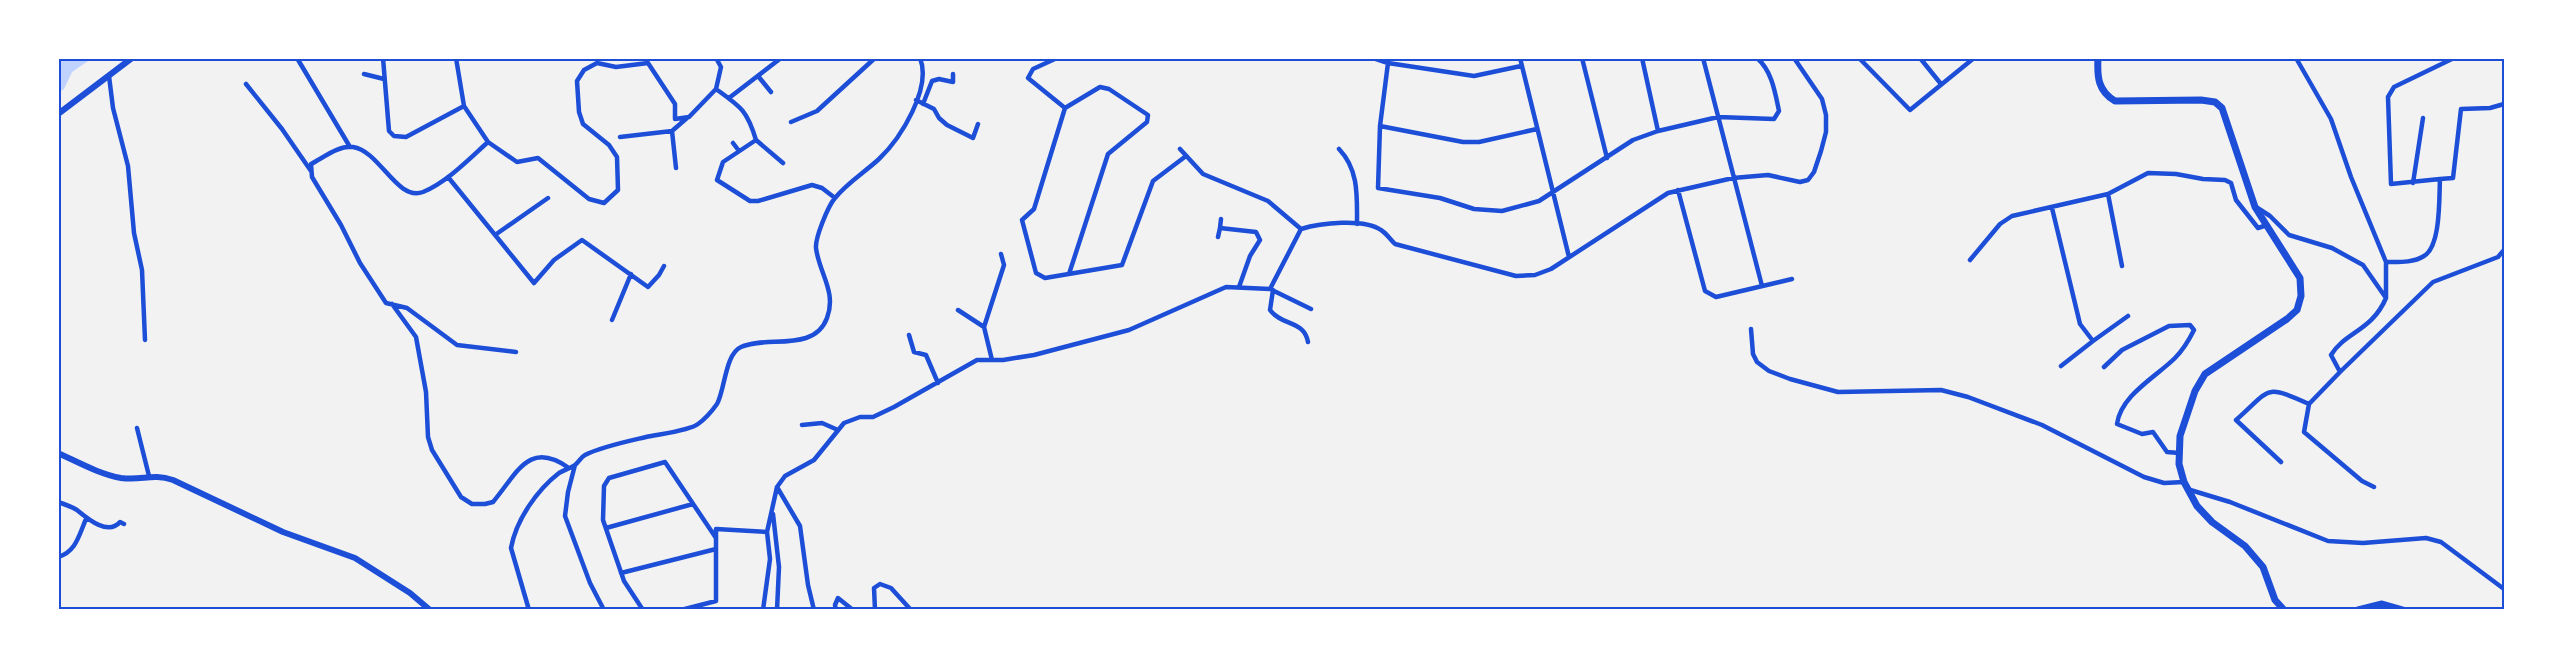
<svg xmlns="http://www.w3.org/2000/svg" width="2563" height="668" font-family="Raleway,sans-serif">
<rect width="100%" height="100%" fill="#f2f2f2"/>
<path fill="#bfd3fe" d="M59,58L91,59L72,72L64,89L59,92Z"/>
<g fill="none" stroke-linecap="round" stroke-linejoin="round">
<path stroke="#1d4ed8" stroke-width="4.5" d="M297,58L350,147
M383,58L389,131L394,136L406,137L464,106
M456,58L464,106L488,142L517,162L538,158L589,199L604,203L618,190L617,157L609,145L583,124L579,112L577,81L584,70L597,63L616,67L648,63L675,104V119L689,117L716,89C741,107 747,110 756,140L723,162L717,180L750,201H758L812,185L822,188L835,198
M1057,58L1033,69L1028,78L1065,108
M1373,58L1388,63L1380,126L1378,188L1440,198L1474,209L1502,211L1539,201L1633,140L1658,131L1718,117L1774,119L1779,111C1775,92 1772,71 1757,58
M1520,58L1569,257
M1582,58L1607,158
M1642,58L1658,131
M1703,58L1762,286
M1859,58L1910,110L1974,58
M1920,58L1941,84
M2296,58L2331,119L2351,177L2386,262V298
M1388,63L1474,76L1521,66
M364,74L384,79
M109,76L113,108L128,166L134,233L142,270L145,340
M758,76L771,92
M246,84L282,129L311,171
M716,89L721,67L716,58
M729,98L781,58
M916,100L934,109L939,118L947,125L973,138L978,124
M923,104L932,81L939,79L953,82V74
M791,122L817,111L875,58
M1380,126L1463,142H1479L1537,129
M672,131L676,168
M620,137L672,131L687,118
M756,140L783,163
M488,142C469,159 447,182 423,192C397,202 380,151 353,147C339,145 323,158 311,164L312,177L341,225L360,263L386,303L407,308L457,345L516,352
M733,143L739,151
M1180,149L1203,174L1268,201L1301,229
M1339,149C1359,170 1357,196 1357,224
M448,177L534,283L554,260L582,240L648,287L659,275L664,266
M2440,179L2453,178L2461,109L2490,108L2504,104
M2413,183L2423,118
M1678,190L1705,291L1716,297L1792,279
M2256,207L2270,216L2289,235L2332,248L2363,265L2386,298C2372,331 2345,332 2331,355L2340,372L2433,282L2498,257L2504,250
M2052,208L2080,324L2093,341L2061,366
M1221,219L1220,228L1256,232L1260,240L1250,256L1239,287
M495,235L548,198
M1218,237L1220,228
M1970,260L2000,224L2012,216L2108,194
M2386,262C2399,262 2413,263 2424,256C2441,246 2439,198 2440,179L2391,184L2388,97L2394,87L2454,58
M2122,266L2108,194L2148,173L2176,174L2203,179L2225,180L2231,183L2236,200L2258,228L2267,225
M1069,274L1108,154L1147,122L1148,115L1109,89L1100,87L1065,108L1034,209L1022,220L1036,273L1045,278L1122,265L1153,181L1186,156
M1272,290L1311,309
M1273,290L1270,310C1282,326 1304,320 1308,342
M392,304L416,337L426,392L428,437L432,450L461,497L472,504H485L493,502C518,472 529,440 569,468
M958,310L984,327L992,360
M612,320L631,274
M984,327L1004,265L1001,254
M1751,329L1753,354L1757,362L1769,371L1790,379L1838,392L1941,390L1968,397L2042,425L2144,477L2164,483L2184,482
M909,335L914,352L926,355L938,383
M2093,341L2128,316
M2104,367L2122,350L2169,326L2190,325L2194,330C2189,340 2183,350 2175,358C2156,377 2121,395 2117,424L2142,434L2153,432L2167,452L2179,453
M2309,404L2304,432L2362,481L2374,487
M802,425L822,423L838,430
M137,428L149,476
M2281,462L2236,420C2272,388 2264,384 2309,404L2340,372
M575,465L568,492L565,516L590,583L604,610
M777,487L800,526L808,585L814,610
M2187,489L2230,502L2328,541L2363,543L2426,538L2441,542L2504,589
M58,502C64,504 72,507 77,510C88,519 108,536 120,522L124,524
M773,514L779,567L777,610
M606,528L693,504
M58,557C76,552 79,535 86,519
M621,573L716,549
M529,610L511,548C516,520 537,490 559,473C564,470 571,468 575,465C579,462 581,457 585,455C600,447 629,441 646,437C659,434 689,431 698,424C705,419 712,411 717,404C725,390 725,354 741,347C767,335 814,353 827,318C837,292 819,273 816,248C815,238 828,206 835,198C847,183 865,172 879,159C901,138 932,88 920,58
M643,610L624,581L603,520L604,486L609,478L665,462L716,538
M681,610L716,601V529L767,532
M763,610L770,559L767,532L777,487L785,476L814,460L844,423L860,417H873L894,407L977,360H1003L1034,355L1129,330L1226,287L1270,289L1301,229C1320,223 1364,218 1381,230C1386,233 1390,239 1395,244L1516,276L1535,275L1551,269L1668,193L1733,178L1768,175L1800,182L1808,180L1814,172L1821,151L1826,132V115L1822,99L1794,58
M836,610L835,605L838,598L853,610
M875,610L874,588L880,584L891,588L911,610"/>
<path stroke="#1d4ed8" stroke-width="6" d="M58,114L132,58
M58,453C78,462 99,474 121,478C142,481 152,473 173,480L283,532L355,558L410,593L430,610"/>
<path stroke="#1d4ed8" stroke-width="7" d="M2098,58C2097,77 2098,91 2115,101L2201,100L2215,102L2222,108L2255,207L2300,278L2301,296L2297,310L2287,319L2205,374L2195,391L2180,436L2179,464L2184,482L2197,506L2212,522L2245,546L2263,567L2275,600L2284,610
M2358,610L2382,604L2403,610"/>
</g>
<rect width="2563" height="668" fill="none" stroke="#ffffff" stroke-width="120"/>
<rect x="60" y="60" width="2443" height="548" fill="none" stroke="#1d4ed8" stroke-width="2"/>
</svg>
